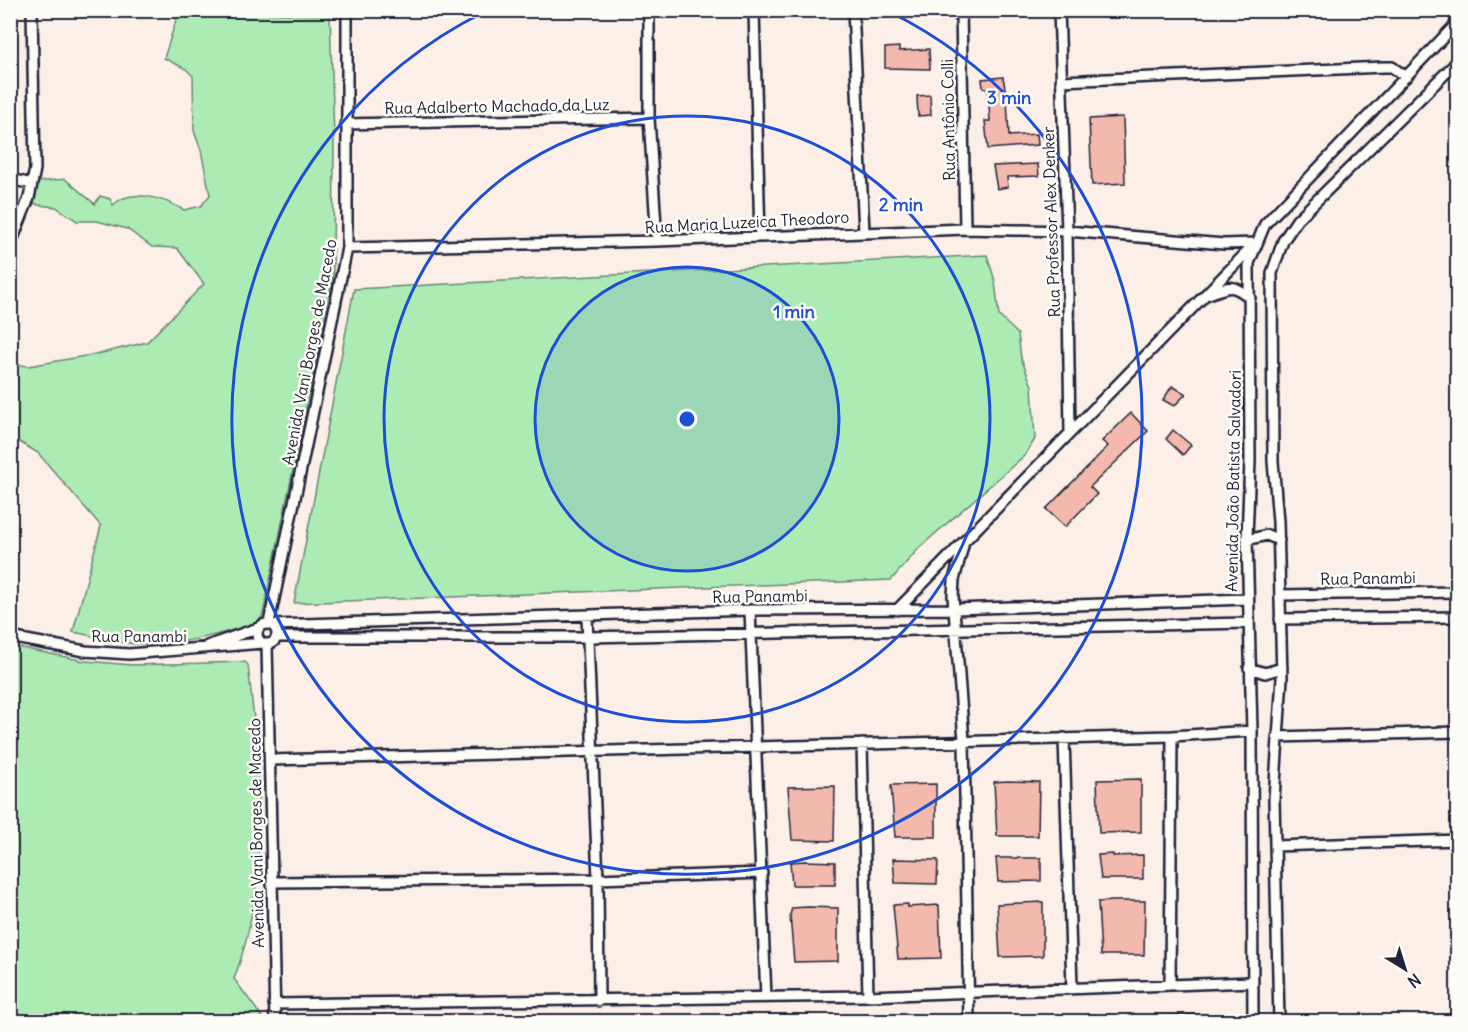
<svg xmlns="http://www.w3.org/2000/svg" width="1468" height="1032" font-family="Delius,sans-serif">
<rect width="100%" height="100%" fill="#fbefe8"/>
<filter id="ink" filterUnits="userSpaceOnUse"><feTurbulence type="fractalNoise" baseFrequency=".0167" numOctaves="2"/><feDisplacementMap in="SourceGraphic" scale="12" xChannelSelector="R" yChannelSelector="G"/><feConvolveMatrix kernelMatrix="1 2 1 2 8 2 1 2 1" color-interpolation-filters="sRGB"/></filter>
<g filter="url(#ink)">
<path fill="#acebb3" stroke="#678677" stroke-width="1.5" d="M179,11L330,15L334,138L333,278L263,614L259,622C219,635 179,646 137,644C116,643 94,636 73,632L101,526L38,453L11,437V364L29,366L102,353L147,342L204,284L177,248L152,247L127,229L97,221H77L56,207L38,205L32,202L38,182L65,179L95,204L100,196L110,199L113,205C131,187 165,199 184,210L201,206L210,195L201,150L194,131L193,76L186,69L164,58Z
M987,255L995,281L999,316L1018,334L1021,358L1032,386L1035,439L1025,455L920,547L891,580L294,603L354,289Z
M17,647L85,661L132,665L245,662L248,665C260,770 272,878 234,979L265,1021H11L10,656Z"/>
<path fill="#f3b9ad" stroke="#22223b" stroke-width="1.5" d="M899,47V51L929,49L930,69L885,68V48Z
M1003,77L1007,99L1009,136L1037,134L1038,145L988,149L985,121H990L988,88H983L982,79Z
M930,95L931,115L918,116L917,96Z
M1123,117L1125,183L1092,185L1089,119Z
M1038,164L1039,176L1007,177L1008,187L997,189L993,166Z
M1172,386L1186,394L1174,406L1163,400Z
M1131,413L1148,431L1090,487L1097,494L1065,527L1046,509L1108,446L1102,441Z
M1173,430L1191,445L1183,455L1166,439Z
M1141,779V832L1099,833L1097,780Z
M1008,781L1039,782L1038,836H997L994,782Z
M936,784V837H895L891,785Z
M835,786L834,841L792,840L788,787Z
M1113,854V856L1143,855V879H1101L1098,855Z
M996,858H1041V881L998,882Z
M893,859L938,860L937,884L895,883Z
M805,861L835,862V885H792L790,862Z
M1113,901H1145L1144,955H1101L1098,902Z
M1043,902V956L1000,957L997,904Z
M908,904V907L939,905L941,958L898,959L893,905Z
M808,907L838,908V961L794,962L790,915L792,908Z"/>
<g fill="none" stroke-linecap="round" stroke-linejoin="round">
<g stroke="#22223b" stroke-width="9">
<path id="service" d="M1074,1022L1208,1018L1215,1022"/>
</g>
<g stroke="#22223b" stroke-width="14">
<path id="minor" d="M649,10V118L657,241
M754,10L760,237
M853,10L864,231
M961,10L965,229
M1059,10L1067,231L1070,432
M1061,81L1384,67H1392L1406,77
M345,124L649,118
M10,179L32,184
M10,246L29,198L35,169L32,10
M347,248L657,241L965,229L1067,231L1224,244L1256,243
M1209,294C1229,286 1233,283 1250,298
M1247,540L1267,535L1279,540
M963,546L954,580L953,596L964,741L969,1022
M1280,595L1458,592
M750,610L766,997
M897,610L1252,247
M587,617L598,879L599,1001
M1280,619L1458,617
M269,623L347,248V10
M257 634a10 10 0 1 1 20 0a10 10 0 1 1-20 0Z
M273,625L750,610L955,609L1247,599
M10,637L85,651L129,654L263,643
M277,637H588L1248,623
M267,644L275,1022
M207,646L258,628
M1249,668L1265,673L1282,668
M1277,737L1458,732
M1064,738L1072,987
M862,744L868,996
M270,760L1172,736L1252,731
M1275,846L1458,840
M272,882L598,879L762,873
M1170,985L1172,736
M274,1004L868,996L1253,982
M1253,1022L1252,731L1247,538L1250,461L1249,263L1265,224L1458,22
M1279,1022L1274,799L1282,678L1278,521L1273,461L1272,273L1283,241L1297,220L1458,61"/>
</g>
<use href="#service" stroke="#fdfcf7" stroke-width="4.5"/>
<use href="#minor" stroke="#fdfcf7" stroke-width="9"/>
</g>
</g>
<circle cx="687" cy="419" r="152" fill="#1d4ed8" fill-opacity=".12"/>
<g fill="none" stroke="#1d4ed8" stroke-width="3">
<circle cx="687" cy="419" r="152"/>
<circle cx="687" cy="419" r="303"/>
<path d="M890 12A455 455 0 1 1 484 12"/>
</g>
<g text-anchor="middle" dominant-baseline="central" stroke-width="5" stroke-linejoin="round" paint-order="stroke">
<g font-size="16" fill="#22223b" stroke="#fdfcf7">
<text transform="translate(497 106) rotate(-1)">Rua Adalberto Machado da Luz</text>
<text transform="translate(948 120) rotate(-91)">Rua Antônio Colli</text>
<text transform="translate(747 222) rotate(-3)">Rua Maria Luzeica Theodoro</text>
<text transform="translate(1051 222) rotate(-92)">Rua Professor Alex Denker</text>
<text transform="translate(309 352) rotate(-79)">Avenida Vani Borges de Macedo</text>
<text transform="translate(1233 481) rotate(-89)">Avenida João Batista Salvadori</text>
<text transform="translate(1368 578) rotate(-1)">Rua Panambi</text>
<text transform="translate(760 596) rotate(-1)">Rua Panambi</text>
<text x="139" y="636">Rua Panambi</text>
<text transform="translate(256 833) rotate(-91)">Avenida Vani Borges de Macedo</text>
</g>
</g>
<circle cx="687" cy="419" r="9" fill="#1d4ed8" stroke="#fdfcf7" stroke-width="3"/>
<g font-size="18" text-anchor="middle" font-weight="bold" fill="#1d4ed8" stroke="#fdfcf7" stroke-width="5" stroke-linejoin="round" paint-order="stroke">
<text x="1009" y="104">3 min</text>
<text x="901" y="211">2 min</text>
<text x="794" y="318">1 min</text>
</g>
<rect width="1468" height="1032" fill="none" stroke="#fdfcf7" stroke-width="36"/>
<rect x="18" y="18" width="1432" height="996" fill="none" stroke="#22223b" stroke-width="2" filter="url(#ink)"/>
<g transform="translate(1405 969) rotate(142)" stroke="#fdfcf7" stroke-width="4.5" paint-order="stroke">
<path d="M0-4.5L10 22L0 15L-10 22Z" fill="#22223b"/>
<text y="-9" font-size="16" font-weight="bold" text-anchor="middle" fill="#22223b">N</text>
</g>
</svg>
